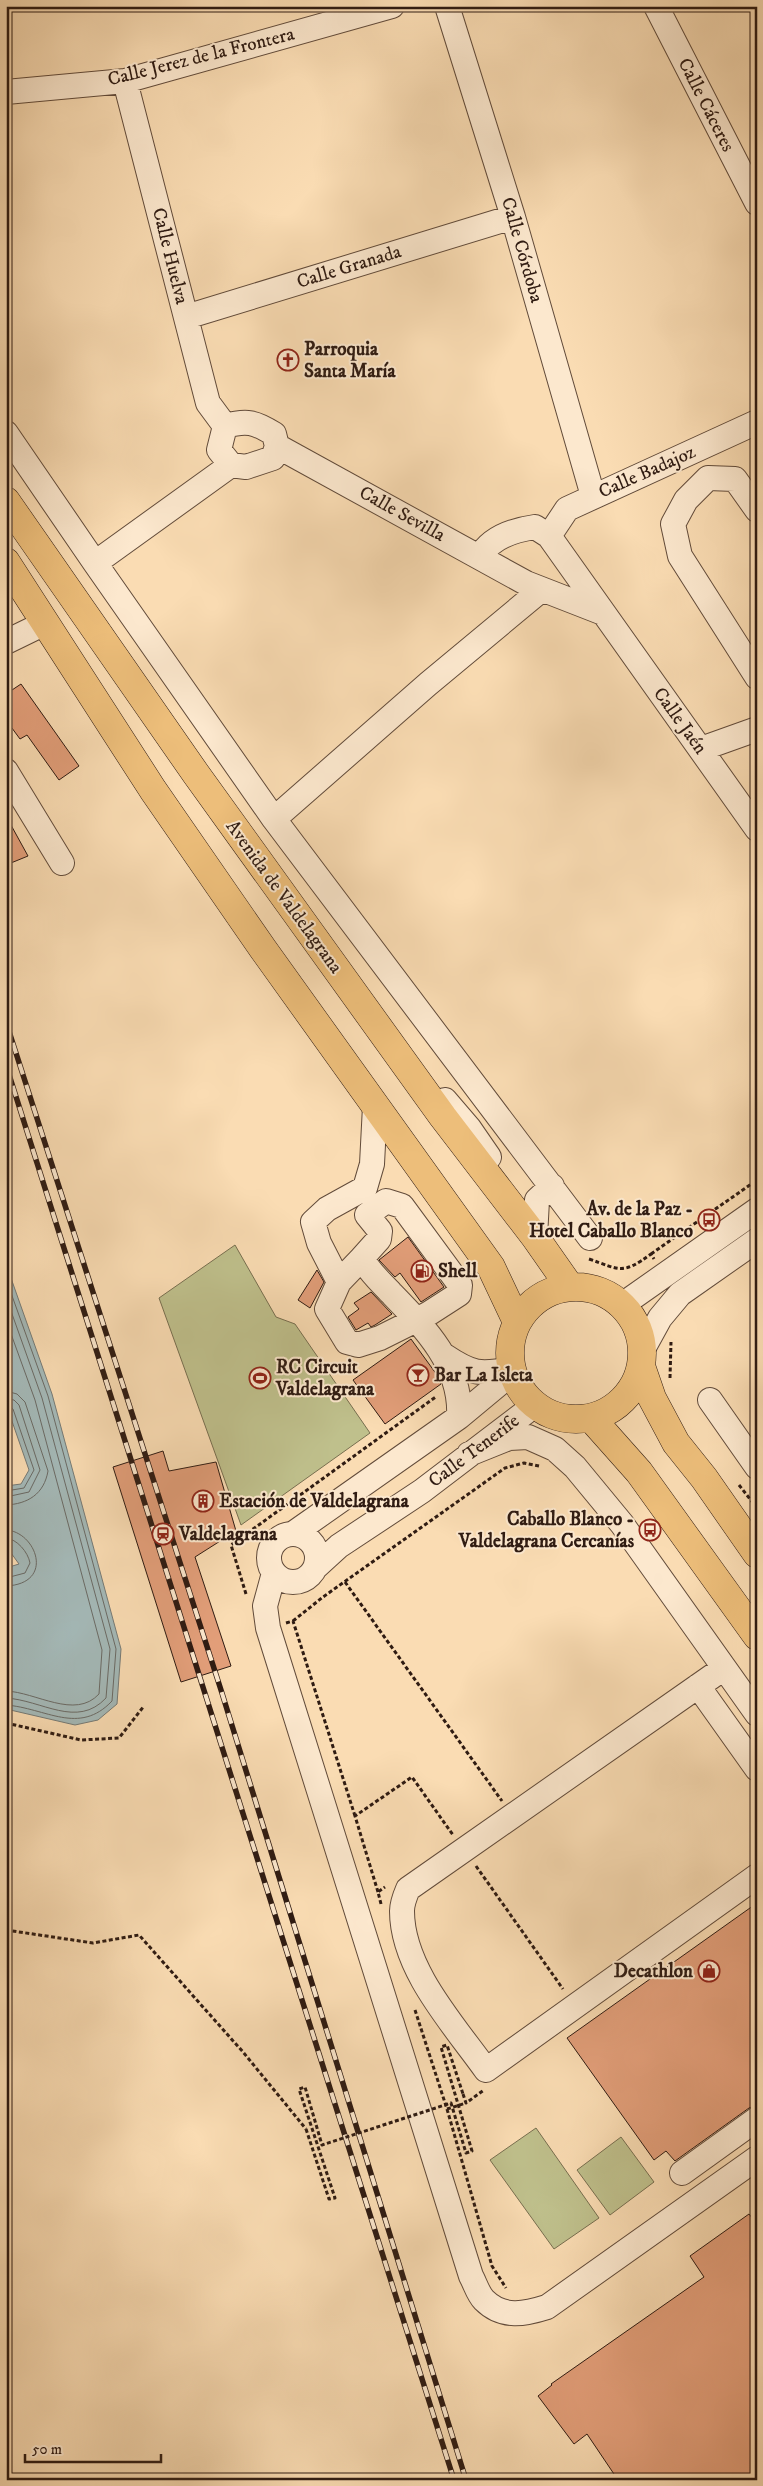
<svg xmlns="http://www.w3.org/2000/svg" width="763" height="2486" font-family="'IM FELL DW Pica',serif">
<rect width="100%" height="100%" fill="#fadcb3"/>
<filter id="stains"><feTurbulence type="fractalNoise" baseFrequency=".004" numOctaves="4"/><feColorMatrix values="0 0 0 0 .2 0 0 0 0 .09 0 0 0 0 .02 0 0 0 .5 -.17"/></filter>
<radialGradient id="worn" r=".72"><stop offset=".6" stop-color="#630" stop-opacity="0"/><stop offset="1" stop-color="#630" stop-opacity=".3"/></radialGradient>
<path fill="#bfc08c" stroke="#776e4f" d="M235,1245L276,1317L295,1324L370,1433L241,1525L159,1298Z
M536,2128L599,2218L554,2249L490,2160Z
M621,2137L654,2182L610,2215L577,2170Z"/>
<path fill="#a4b9b8" stroke="#757a76" d="M6,1264L52,1394L121,1649L117,1704L98,1720L75,1725L6,1709V1568L19,1564L6,1546V1486L21,1484L29,1470L6,1404Z"/>
<g fill="none" stroke-linecap="round" stroke-linejoin="round">
<path stroke="#6a6a65" stroke-width="1" d="M6,1279L48,1396L116,1649L112,1701C79,1736 46,1708 6,1705
M6,1297L42,1398L110,1649L106,1698C77,1729 42,1700 6,1698
M6,1320L35,1400L102,1650L99,1694C75,1720 36,1692 6,1691
M6,1391L17,1394L25,1402L48,1471C44,1494 28,1504 6,1505
M6,1399L14,1400L19,1405L40,1470L29,1492L6,1497
M6,1405L13,1409L34,1470L24,1488L6,1491
M6,1530C36,1531 56,1584 6,1586
M6,1538C17,1539 28,1552 30,1563L25,1573L6,1578"/>
</g>
<path fill="#e29e79" stroke="#2f1b12" d="M21,684L79,766L59,780L27,735L20,739L6,720V694Z
M6,816L28,856L6,865Z
M408,1237L444,1287L421,1302L400,1273L395,1277L379,1260Z
M317,1270L324,1282L310,1308L298,1300Z
M371,1292L392,1314L375,1325L371,1327L368,1323L356,1330L348,1317L359,1309L354,1303Z
M411,1339L437,1375L441,1384L385,1424L353,1380Z
M163,1451L169,1471L216,1462L236,1531L195,1557L231,1666L181,1682L113,1467Z
M757,1903V2105L749,2108L675,2161L666,2151L654,2160L567,2038Z
M749,2214L757,2224V2480H618L587,2434L574,2444L538,2396L552,2385L551,2384L704,2277L690,2256Z"/>
<g fill="none" stroke-linecap="round" stroke-linejoin="round">
<g stroke="#624b3a" stroke-width="26">
<path id="minor" d="M447,6L513,217L593,496
M656,6L757,203
M125,81L208,403L225,426
M6,92L125,81L392,6
M186,317L513,217
M6,433L95,563L274,819L590,1238
M277,446L526,583L603,613
M757,510L735,479L708,478L686,500L673,524L680,556L757,677
M549,536L567,509L757,422
M480,557C490,538 514,530 535,527L549,536L757,829
M95,563L231,465L246,467L273,458L277,446L274,434C255,422 247,420 225,426L219,450L231,465
M6,642L45,623
M701,749L757,729
M6,771L62,863
M274,819L428,684L541,590
M445,1100L469,1128L489,1157
M535,1237L537,1200L552,1186
M362,1258L339,1282L327,1309L347,1342L358,1345L380,1338L428,1314L459,1294L460,1285L402,1206L386,1201L367,1215L380,1231L379,1239L362,1258C369,1272 381,1282 391,1293C424,1327 462,1365 459,1417
M339,1282L319,1243L313,1222L327,1209L365,1188L372,1164L375,1106
M622,1305L757,1210
M643,1349L660,1318L680,1294L757,1240
M445,1356C472,1374 480,1375 511,1369
M710,1400L757,1467
M469,1454L509,1438L528,1437L555,1449L575,1467L622,1524L757,1714
M294,1533L459,1417L512,1373
M269 1558a24 24 0 1 1 48 0a24 24 0 1 1-48 0Z
M316,1567L339,1546L422,1491L535,1405
M274,1573L265,1606L268,1628L471,2276C475,2283 478,2294 484,2300C503,2319 525,2314 547,2307L757,2158
M724,1668L408,1889C405,1896 402,1903 402,1911C402,1969 454,2025 486,2070L757,1876
M698,1686L757,1769
M682,2173L757,2119"/>
</g>
<g stroke="#2f1b12" stroke-width="29">
<path id="major" d="M6,501L196,774L443,1117L535,1237L570,1287
M6,562L153,790L263,949L491,1267L517,1322
M510 1353a66 66 0 1 1 132 0a66 66 0 1 1-132 0Z
M641,1366L652,1398L676,1443L704,1478L757,1554
M591,1418L639,1472L757,1636"/>
</g>
<path stroke="#2f1b12" stroke-width="3" stroke-dasharray="4 2.5" stroke-linecap="butt" d="M651,1254L757,1180
M589,1259C621,1270 622,1275 651,1254L654,1259
M670,1378L671,1342
M739,1485L757,1508
M345,1582L502,1801
M246,1594L231,1545L437,1396
M293,1621L323,1597L505,1468L524,1463L539,1466
M286,1623L293,1621L355,1816
M6,1723L81,1740L119,1738L144,1706
M476,1866L563,1989
M378,1892L355,1816L412,1777L453,1835
M381,1904L378,1892L385,1887
M6,1930L93,1943L139,1935L243,2052L306,2129
M415,2010L447,2109L466,2103
M463,2094L466,2103L484,2090
M447,2109L492,2266L506,2288"/>
<use href="#minor" stroke="#fce8ce" stroke-width="24"/>
<use href="#major" stroke="#edbe7a" stroke-width="28"/>
<g stroke="#2f1b12" stroke-width="5.5">
<path id="rail" d="M6,1022L221,1690L466,2480
M6,1065L454,2480"/>
</g>
<use href="#rail" stroke="#fce8ce" stroke-width="4" stroke-dasharray="11" stroke-linecap="butt"/>
<path stroke="#2f1b12" stroke-width="3" stroke-dasharray="4 2.5" stroke-linecap="butt" d="M306,2129L329,2199L335,2198L299,2089L305,2087L322,2145L451,2103L466,2153L472,2151L441,2047L447,2045L463,2094"/>
</g>
<defs>
<g id="church-ring" transform="scale(1.125)"><circle r="9.5" fill="#fce8ce" stroke="#8f2418" stroke-width="1.5"/><path d="M-1.2-6h2.4v3.5h3.3v2.4h-3.3V6h-2.4V-.1h-3.3v-2.4h3.3Z" fill="#8f2418"/></g>
<g id="bus-ring" transform="scale(1.125)"><circle r="9.5" fill="#fce8ce" stroke="#8f2418" stroke-width="1.5"/><path d="M-5-6H5V4H4V6H2V4H-2V6H-4V4H-5ZM-3.5-4V0h7V-4ZM-3.5 1.2v1.5H-2V1.2ZM2 1.2v1.5H3.5V1.2Z" fill="#8f2418"/></g>
<g id="fuel-ring" transform="scale(1.125)"><circle r="9.5" fill="#fce8ce" stroke="#8f2418" stroke-width="1.5"/><path d="M-5.5-6h7V0h2V4h1.3V-2.5L3-4.5l.8-.8L6-3V5H2.5V1h-1V6h-7ZM-4.2-4.7v3.2H.2V-4.7Z" fill="#8f2418"/></g>
<g id="bar-ring" transform="scale(1.125)"><circle r="9.5" fill="#fce8ce" stroke="#8f2418" stroke-width="1.5"/><path d="M-6-5H6L.8 .8V4.5H3.5V6h-7V4.5H-.8V.8Z" fill="#8f2418"/></g>
<g id="stadium-ring" transform="scale(1.125)"><circle r="9.5" fill="#fce8ce" stroke="#8f2418" stroke-width="1.5"/><path d="M0-5a6.5 5 0 1 0 0 10a6.5 5 0 1 0 0-10ZM-3.5-1.8h7v3.6h-7Z" fill="#8f2418"/></g>
<g id="building-ring" transform="scale(1.125)"><circle r="9.5" fill="#fce8ce" stroke="#8f2418" stroke-width="1.5"/><path d="M-4-6H4V6H1V3H-1V6H-4ZM-2.5-4.3h1.7v1.8h-1.7ZM.8-4.3h1.7v1.8H.8ZM-2.5-1h1.7V.8h-1.7ZM.8-1h1.7V.8H.8Z" fill="#8f2418"/></g>
<g id="station-ring" transform="scale(1.125)"><circle r="9.5" fill="#fce8ce" stroke="#8f2418" stroke-width="1.5"/><path d="M-3-6H3Q5-6 5-4V2Q5 4 3 4L4.5 6H3L1.5 4h-3L-3 6H-4.5L-3 4Q-5 4-5 2V-4Q-5-6-3-6ZM-3.5-4v3h7v-3ZM-3.5 1v1.5H-2V1ZM2 1v1.5H3.5V1Z" fill="#8f2418"/></g>
<g id="shop-ring" transform="scale(1.125)"><circle r="9.5" fill="#fce8ce" stroke="#8f2418" stroke-width="1.5"/><path d="M-5-2.5h2.3a2.7 3.5 0 0 1 5.4 0H5L5.5 6h-11ZM-1.5-2.5h3a1.5 2.3 0 0 0-3 0Z" fill="#8f2418"/></g>
</defs>
<g fill-rule="evenodd">
<use href="#church-ring" x="288" y="360"/>
<use href="#bus-ring" x="709" y="1220"/>
<use href="#fuel-ring" x="422" y="1271"/>
<use href="#bar-ring" x="418" y="1375"/>
<use href="#stadium-ring" x="260" y="1378"/>
<use href="#building-ring" x="203" y="1501"/>
<use href="#bus-ring" x="650" y="1530"/>
<use href="#station-ring" x="163" y="1534"/>
<use href="#shop-ring" x="709" y="1971"/>
</g>
<g text-anchor="middle" dominant-baseline="central" stroke-width="4" stroke-linejoin="round" paint-order="stroke">
<g font-size="19" fill="#2f1b12" stroke="#fce8ce">
<text transform="translate(201 57) rotate(-14)">Calle Jerez de la Frontera</text>
<text transform="translate(706 105) rotate(63)">Calle Cáceres</text>
<text transform="translate(522 250) rotate(74)">Calle Córdoba</text>
<text transform="translate(170 256) rotate(76)">Calle Huelva</text>
<text transform="translate(349 267) rotate(-17)">Calle Granada</text>
<text transform="translate(647 472) rotate(-24)">Calle Badajoz</text>
<text transform="translate(402 514) rotate(29)">Calle Sevilla</text>
<text transform="translate(680 721) rotate(54)">Calle Jaén</text>
<text transform="translate(284 897) rotate(54)">Avenida de Valdelagrana</text>
<text transform="translate(474 1451) rotate(-37)">Calle Tenerife</text>
</g>
<g font-size="19" font-weight="bold" fill="#2f1b12" stroke="#fce8ce" text-anchor="start">
<text x="304" y="349">Parroquia<tspan x="304" dy="22">Santa María</tspan></text>
<text x="693" y="1209" text-anchor="end">Av. de la Paz -<tspan x="693" dy="22">Hotel Caballo Blanco</tspan></text>
<text x="438" y="1271">Shell</text>
<text x="276" y="1367">RC Circuit<tspan x="276" dy="22">Valdelagrana</tspan></text>
<text x="434" y="1375">Bar La Isleta</text>
<text x="219" y="1501">Estación de Valdelagrana</text>
<text x="634" y="1519" text-anchor="end">Caballo Blanco -<tspan x="634" dy="22">Valdelagrana Cercanías</tspan></text>
<text x="179" y="1534">Valdelagrana</text>
<text x="693" y="1971" text-anchor="end">Decathlon</text>
</g>
</g>
<rect width="763" height="2486" fill="none" stroke="#fadcb3" stroke-width="25"/>
<rect x="8" y="8" width="748" height="2471" fill="none" stroke="#2f1b12" stroke-width="2.5"/>
<rect x="12" y="12" width="738" height="2461" fill="none" stroke="#2f1b12"/>
<path d="M25 2454v8h136v-8" fill="none" stroke="#2f1b12" stroke-width="2.5"/>
<text x="32" y="2454" font-size="15" fill="#2f1b12" stroke="#fce8ce" stroke-width="4" paint-order="stroke">50 m</text>
<rect width="100%" height="100%" filter="url(#stains)"/>
<rect width="100%" height="100%" fill="url(#worn)"/>
</svg>
